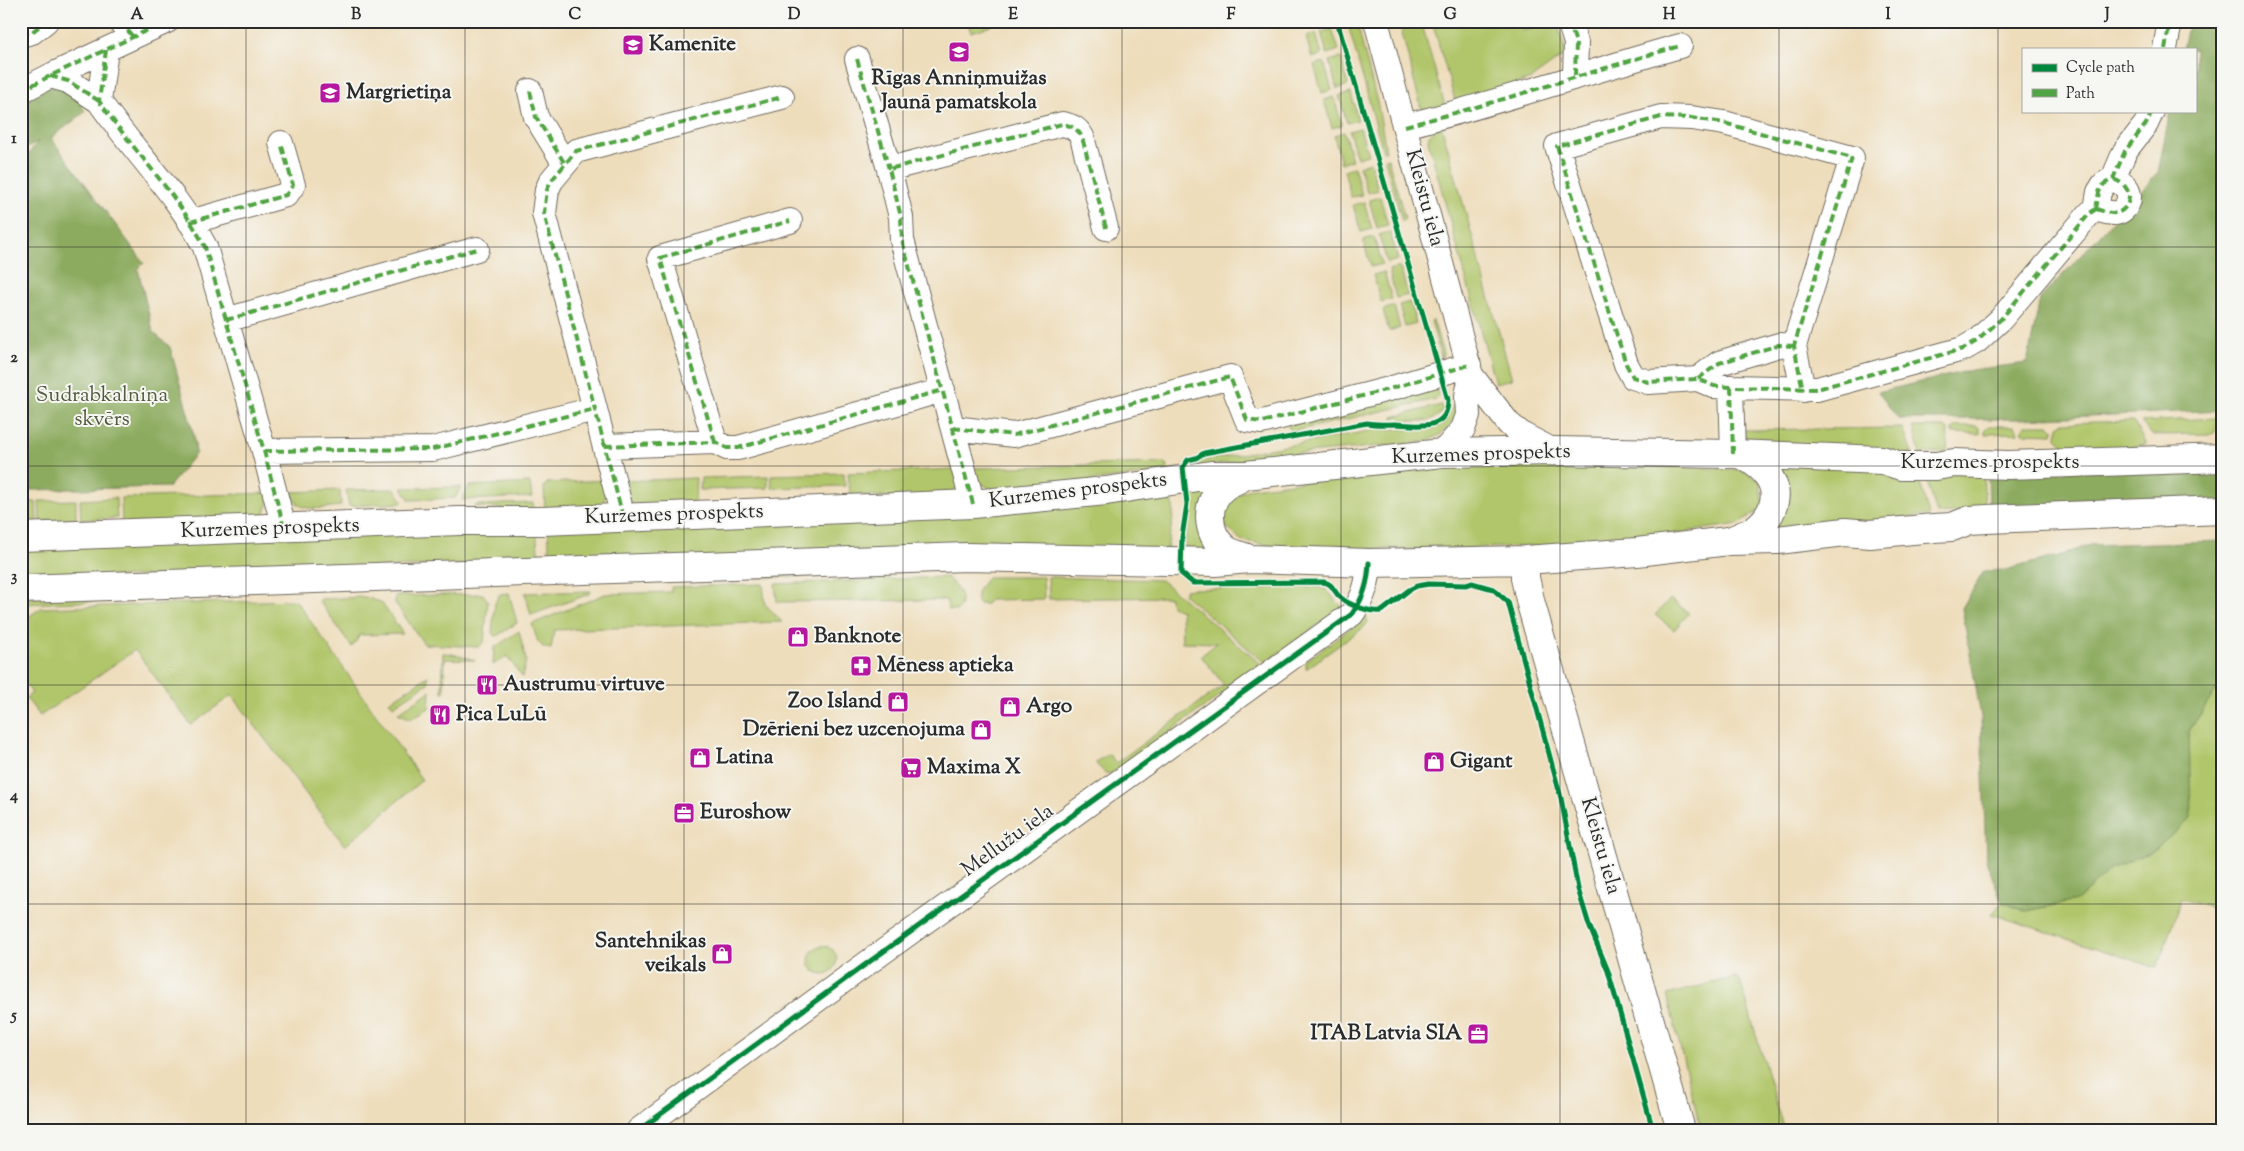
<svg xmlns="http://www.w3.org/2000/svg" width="2244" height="1151" font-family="'Sorts Mill Goudy',serif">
<rect width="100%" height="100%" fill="#f6f6f2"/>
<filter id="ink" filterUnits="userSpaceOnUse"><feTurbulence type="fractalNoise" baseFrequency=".02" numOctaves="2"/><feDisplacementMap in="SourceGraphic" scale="10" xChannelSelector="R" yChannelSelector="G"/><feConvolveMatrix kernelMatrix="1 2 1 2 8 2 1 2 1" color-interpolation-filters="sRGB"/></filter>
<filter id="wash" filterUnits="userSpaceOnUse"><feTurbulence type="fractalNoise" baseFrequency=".0096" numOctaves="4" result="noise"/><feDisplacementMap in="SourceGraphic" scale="20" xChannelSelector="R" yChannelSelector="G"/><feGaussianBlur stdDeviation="1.12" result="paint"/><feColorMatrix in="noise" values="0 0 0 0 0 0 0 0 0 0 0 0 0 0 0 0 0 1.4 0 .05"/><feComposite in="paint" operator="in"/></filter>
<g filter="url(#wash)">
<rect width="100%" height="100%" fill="#edb"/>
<path fill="#b1c66a" stroke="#6e784a" d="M967,21H989L991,26L971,32Z
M1347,21H1354L1359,31L1378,106L1386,151H1383Z
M1399,21H1421L1445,106L1429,110L1421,108Z
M1432,21H1520L1523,31L1557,22L1566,54L1531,79L1456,104Z
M1332,29L1339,50L1327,54L1321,32Z
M1316,33L1322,55L1312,58L1306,37Z
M1341,58L1348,85L1337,89L1329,61Z
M1324,62L1332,90L1322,93L1314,65Z
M1351,93L1358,120L1347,123L1339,96Z
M1334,97L1342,125L1332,128L1324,100Z
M1441,124L1512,379L1495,383L1428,141L1429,135Z
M1360,128L1368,155L1357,158L1349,131Z
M1344,132L1352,160L1341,163L1334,135Z
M1388,158L1405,219L1402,221L1385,159Z
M1370,162L1378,190L1367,193L1359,166Z
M1354,167L1362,195L1351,197L1344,170Z
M1380,197L1388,225L1377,228L1369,200Z
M1364,202L1372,229L1361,232L1353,205Z
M1390,232L1398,260L1387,263L1379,235Z
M1374,237L1382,264L1371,267L1363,240Z
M1400,267L1408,295L1396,298L1389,270Z
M1384,272L1392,299L1381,302L1373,275Z
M1410,302L1416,324L1405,327L1399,305Z
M1394,306L1400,328L1389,331L1383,310Z
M1433,320L1443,353L1442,360L1431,321Z
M1434,381L1439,397L1436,399L1294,431H1290L1287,421Z
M1441,405L1443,410C1433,426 1411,420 1394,420L1393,417Z
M1458,405C1457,426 1442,436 1423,442L1267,457L1187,469L1191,463L1380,429H1431L1444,423L1453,406Z
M2217,418L2218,421L2215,432L2212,434L2152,435L2141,422Z
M2133,421L2146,445L2074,454L2057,438L2058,426L2063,423Z
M2026,425H2050L2054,429L2053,434L2023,433V428Z
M1956,426H1976L1980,429V434L1952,433V430Z
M1988,426H2014L2016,427L2018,433L1985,434V429Z
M1913,427H1945L1948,430L1947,452L1920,454Z
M1903,428L1912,454L1789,446L1744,441L1740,430Z
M1777,462L1917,471L1929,515L1775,531Z
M1165,463L1169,472L996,491L978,482L972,468Z
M1617,464L1744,470L1760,482L1763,508L1739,524L1665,535L1536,546L1442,549H1350L1266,545L1241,540L1226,527L1223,520L1225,503L1231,496L1252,488L1363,474L1475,466Z
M958,469C960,479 961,485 952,492L905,498L850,494L848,473Z
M1924,471L1983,472L1985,511L1937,514Z
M844,473L845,486L772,488L771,475Z
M768,476V488L700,490L701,478Z
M696,478L695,501C680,503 640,514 629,500C625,495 624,487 621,481Z
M606,480C607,491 608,498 599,507L545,511L544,487L547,483Z
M530,483L532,497L462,500L469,486Z
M1209,484L1211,548L1185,552L1186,535L1192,510L1190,487Z
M461,487L455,498L410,500L402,488Z
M395,489L402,500L401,503L349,506L346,490Z
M340,490L341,506C322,507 297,516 292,492Z
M1169,491C1179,509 1169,530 1167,551L550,562L548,528Z
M268,493L269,502L264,515L122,524L121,498Z
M116,498L117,518L81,520L80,500Z
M76,500V520L40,521L39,501Z
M21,502H36L37,521L21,522Z
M533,503L534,510L475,507L476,505Z
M536,528L539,562L21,580V546Z
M886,572V574L686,580Z
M947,577C957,588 967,598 957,611L949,610L946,600L777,602L775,584Z
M988,577H1043L1044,599L990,600L986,604H978C973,594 982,584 988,577Z
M1048,577L1161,580L1262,665L1112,774L1105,773L1096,764L1097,761L1109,754L1116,763L1224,685L1201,656L1217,643L1182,642L1181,610L1171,606L1170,597L1049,599Z
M763,584L765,604L782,622L554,630L551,649L543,647L538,642L532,624L605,594L671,592V587Z
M1320,587C1331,590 1334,602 1343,607L1265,663L1183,594L1185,590L1192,589Z
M591,591L589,594L531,615L525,593Z
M509,593L517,623L497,636L494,635L492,633L495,603L500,594Z
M483,594L488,601L484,642L479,647L424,644L395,603V596Z
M225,595L224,597L21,604V598Z
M364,597L381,602L403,634L360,635L352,647L319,601L320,599Z
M1670,599L1689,613L1674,630L1655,615Z
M293,600L297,602L422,780L345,846L232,695L191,725L135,650L40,716L26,698L32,693L21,678V622L41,608Z
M1366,617L1368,622L1363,628L1306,669V661Z
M519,631L526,660L522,677L507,656L493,665L494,648Z
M443,653C456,654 463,657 475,660L445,659L444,692H442Z
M428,676V683L393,706L389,702Z
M2223,687V911L2181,899L2157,968L1992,914L2002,902L2025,911L2076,901L2110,870L2157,848L2190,818L2189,731L2215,692Z
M430,691L429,708L411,719L398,713Z
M809 960a14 14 0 1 1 28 0a14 14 0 1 1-28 0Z
M1735,977L1740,980L1784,1130H1701L1667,995Z"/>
<path fill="#8cab5e" stroke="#5c6b44" d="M2189,21H2223V410L2022,419H1898L1878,392L1972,370L2027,363L2040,299L2158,173L2170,111H2195V49H2183Z
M51,86L75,93L85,112L51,138L144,263L138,269L153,332L170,347L194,436L196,453L169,487L29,490L21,486V165L38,141L26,149L21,156V102Z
M2223,467V501L1989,510L1988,473Z
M2223,541V687L2215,692L2189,731L2191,818L2157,848L2110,870L2076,901L2025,911L2002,902L1986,860L1981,717L1962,608L1984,571L2005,570L2062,555L2090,545Z"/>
</g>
<g filter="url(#ink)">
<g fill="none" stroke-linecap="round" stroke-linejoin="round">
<g stroke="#6f695d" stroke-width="26">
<path id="minor" d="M120,21L133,37
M1376,21L1471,375L1467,396L1468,415L1463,429L1442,453
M1569,21L1576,43L1575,76
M21,35L32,32L46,21
M2165,49L2170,21
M106,50L99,101C132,149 179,196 205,247L264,451L284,528
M857,59L889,169
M50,76L68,81L99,101
M21,91L54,74L167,21
M530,91L536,117L565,164
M1405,126C1498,103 1588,72 1680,46
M2096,209L2099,192L2104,184L2113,179L2125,151L2146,124L2152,111
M2096,209C2103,211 2110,214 2116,213C2127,211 2133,197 2126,188C2123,183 2118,181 2113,179
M190,222L286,195L293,185L281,143
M226,320L477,249
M1471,375L1509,424L1523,435L1554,451
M1698,379L1719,363L1779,345L1794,346
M1731,387L1714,386L1698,379L1648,382L1633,377L1626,364L1557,146L1661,117L1691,118L1724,123L1852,158L1794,346L1803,390
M953,428L1014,435L1230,377L1247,420L1262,422L1389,389L1469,365
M715,442L660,258L790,221
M605,446L715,442L727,448H738L943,390
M264,451L433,449L595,409
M1733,454L1731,387L1817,389L1963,349L1977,341L2001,319L2090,213L2096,209
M973,504L902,240L901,217L889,169L1062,124C1072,126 1077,128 1082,137L1106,228
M623,517L544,213L547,190L551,181L576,151L782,97
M639,1130L862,967L1352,614C1364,597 1368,583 1369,563"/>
</g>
<g stroke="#6f695d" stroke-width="30">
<path id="major" d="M1246,475C1239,479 1231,482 1225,486C1204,501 1206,534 1225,549C1231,554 1243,556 1250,559
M21,537L460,521H542L973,504L1106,491L1211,475H1246L1442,453L1554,451L1733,454L1882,460L1901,466H1936L1954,463L2008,465L2223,458
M1732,540C1739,537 1748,534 1754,530C1773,517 1783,493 1766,473C1761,466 1752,461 1745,456
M1525,560V578L1531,604L1681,1130
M21,589L967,557L1215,562L1250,559L1369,563L1525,560L1637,552L1728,541L1778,540L1845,532L1870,534L1934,528L1952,527L1970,520L1987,519L2223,510"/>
</g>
<use href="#minor" stroke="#fff" stroke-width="24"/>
<use href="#major" stroke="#fff" stroke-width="28"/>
<g stroke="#2b2b2b" stroke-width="5.5">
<path id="rail" d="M21,1125L25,1130"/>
</g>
<use href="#rail" stroke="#f6f6f2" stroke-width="4" stroke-dasharray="11" stroke-linecap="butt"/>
<path stroke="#51a443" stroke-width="4" stroke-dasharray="8 4" stroke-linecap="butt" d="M120,21L133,37
M1569,21L1576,43L1575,76
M21,35L32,32L46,21
M2165,49L2170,21
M106,50L99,101C132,149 179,196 205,247L264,451L284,528
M857,59L889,169
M50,76L68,81L99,101
M21,91L54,74L167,21
M530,91L536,117L565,164
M1405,126C1498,103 1588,72 1680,46
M2096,209L2099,192L2104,184L2113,179L2125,151L2146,124L2152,111
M2096,209C2103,211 2110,214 2116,213C2127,211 2133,197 2126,188C2123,183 2118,181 2113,179
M190,222L286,195L293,185L281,143
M226,320L477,249
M1698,379L1719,363L1779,345L1794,346
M1731,387L1714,386L1698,379L1648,382L1633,377L1626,364L1557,146L1661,117L1691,118L1724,123L1852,158L1794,346L1803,390
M953,428L1014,435L1230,377L1247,420L1262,422L1389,389L1469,365
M715,442L660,258L790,221
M605,446L715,442L727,448H738L943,390
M264,451L433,449L595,409
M1733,454L1731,387L1817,389L1963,349L1977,341L2001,319L2090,213L2096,209
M973,504L902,240L901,217L889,169L1062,124C1072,126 1077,128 1082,137L1106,228
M623,517L544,213L547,190L551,181L576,151L782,97"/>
<g stroke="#f6f6f2" stroke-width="8">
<path id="cycleway" d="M1337,21L1448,400C1448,432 1417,425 1395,424C1385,424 1376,425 1367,423L1204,453L1196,458L1188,460L1183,467L1187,504L1182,537L1181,573L1193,583L1324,582C1334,584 1333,592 1341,598C1349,605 1371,613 1382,611L1409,590L1417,586L1429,584L1466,585L1472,583L1493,589L1508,602L1561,798L1578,889L1589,925L1608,971L1653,1130
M639,1130L862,967L1352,614C1364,597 1368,583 1369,563"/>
</g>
<use href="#cycleway" stroke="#00873e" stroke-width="5"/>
</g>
</g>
<path fill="none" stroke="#2b2b2b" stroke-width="1" stroke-opacity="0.55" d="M246,21V1130M465,21V1130M684,21V1130M903,21V1130M1122,21V1130M1341,21V1130M1560,21V1130M1779,21V1130M1998,21V1130M21,247H2223M21,466H2223M21,685H2223M21,904H2223"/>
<defs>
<g id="school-square" transform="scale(1.125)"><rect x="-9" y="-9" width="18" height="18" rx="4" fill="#b5179e" stroke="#f6f6f2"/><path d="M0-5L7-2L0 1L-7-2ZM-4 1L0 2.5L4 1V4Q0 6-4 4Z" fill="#fff"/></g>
<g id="shop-square" transform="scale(1.125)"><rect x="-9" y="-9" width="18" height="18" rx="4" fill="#b5179e" stroke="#f6f6f2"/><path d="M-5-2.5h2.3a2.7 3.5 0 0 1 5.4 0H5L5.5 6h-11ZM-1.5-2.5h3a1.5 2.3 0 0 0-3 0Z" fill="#fff"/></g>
<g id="pharmacy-square" transform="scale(1.125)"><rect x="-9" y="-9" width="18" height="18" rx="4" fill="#b5179e" stroke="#f6f6f2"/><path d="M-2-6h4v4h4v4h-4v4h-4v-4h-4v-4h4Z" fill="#fff"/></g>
<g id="restaurant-square" transform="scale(1.125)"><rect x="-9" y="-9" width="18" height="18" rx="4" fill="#b5179e" stroke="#f6f6f2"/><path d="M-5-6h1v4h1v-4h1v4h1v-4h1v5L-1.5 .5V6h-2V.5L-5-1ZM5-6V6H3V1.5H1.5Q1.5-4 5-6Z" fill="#fff"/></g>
<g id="supermarket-square" transform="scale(1.125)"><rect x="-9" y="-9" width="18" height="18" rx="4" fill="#b5179e" stroke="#f6f6f2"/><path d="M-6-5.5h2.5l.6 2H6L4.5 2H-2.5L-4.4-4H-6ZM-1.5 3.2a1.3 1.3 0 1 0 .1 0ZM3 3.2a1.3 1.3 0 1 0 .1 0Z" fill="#fff"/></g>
<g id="office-square" transform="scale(1.125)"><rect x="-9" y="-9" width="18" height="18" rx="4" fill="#b5179e" stroke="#f6f6f2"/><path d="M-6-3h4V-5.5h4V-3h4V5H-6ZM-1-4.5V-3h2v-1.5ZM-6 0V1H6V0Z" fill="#fff"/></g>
</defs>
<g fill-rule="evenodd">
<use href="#school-square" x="633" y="45"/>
<use href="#school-square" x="959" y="52"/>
<use href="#school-square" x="330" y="93"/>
<use href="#shop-square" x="798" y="637"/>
<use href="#pharmacy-square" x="861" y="666"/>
<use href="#restaurant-square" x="487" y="685"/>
<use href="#shop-square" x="898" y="702"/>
<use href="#shop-square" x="1010" y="707"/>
<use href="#restaurant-square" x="440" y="715"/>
<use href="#shop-square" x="981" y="730"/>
<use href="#shop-square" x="700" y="758"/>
<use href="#shop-square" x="1434" y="762"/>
<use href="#supermarket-square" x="911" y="768"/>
<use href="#office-square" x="684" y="813"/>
<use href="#shop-square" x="722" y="954"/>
<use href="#office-square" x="1478" y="1034"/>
</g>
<g text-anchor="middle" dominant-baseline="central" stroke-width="4" stroke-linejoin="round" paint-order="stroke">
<g font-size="21" font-weight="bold" fill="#2b2b2b" stroke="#f6f6f2" text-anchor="start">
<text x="649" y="45">Kamenīte</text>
<text x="959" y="79" text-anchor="middle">Rīgas Anniņmuižas<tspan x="959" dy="24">Jaunā pamatskola</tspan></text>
<text x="346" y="93">Margrietiņa</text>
<text x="814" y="637">Banknote</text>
<text x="877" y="666">Mēness aptieka</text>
<text x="503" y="685">Austrumu virtuve</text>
<text x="882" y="702" text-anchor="end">Zoo Island</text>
<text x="1026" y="707">Argo</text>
<text x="456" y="715">Pica LuLū</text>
<text x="965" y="730" text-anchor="end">Dzērieni bez uzcenojuma</text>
<text x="716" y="758">Latina</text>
<text x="1450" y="762">Gigant</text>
<text x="927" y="768">Maxima X</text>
<text x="700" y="813">Euroshow</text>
<text x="706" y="942" text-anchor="end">Santehnikas<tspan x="706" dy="24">veikals</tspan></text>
<text x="1462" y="1034" text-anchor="end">ITAB Latvia SIA</text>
</g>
<g font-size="21" fill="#2b2b2b" stroke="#f6f6f2">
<text transform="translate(1424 198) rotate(75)">Kleistu iela</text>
<text transform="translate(1481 455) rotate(-2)">Kurzemes prospekts</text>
<text x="1990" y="463">Kurzemes prospekts</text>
<text transform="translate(1078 491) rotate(-7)">Kurzemes prospekts</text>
<text transform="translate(674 515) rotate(-2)">Kurzemes prospekts</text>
<text transform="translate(270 529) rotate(-2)">Kurzemes prospekts</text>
<text transform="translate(1008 841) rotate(-36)">Mellužu iela</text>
<text transform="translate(1600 846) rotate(74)">Kleistu iela</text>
</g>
<g font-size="21" fill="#535a3e" stroke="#f6f6f2">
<text x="102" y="396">Sudrabkalniņa<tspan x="102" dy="24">skvērs</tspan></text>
</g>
</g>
<rect width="2244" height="1151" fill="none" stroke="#f6f6f2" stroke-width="55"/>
<rect x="2022" y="48" width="175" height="65" fill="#f6f6f2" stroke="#a5a5a2"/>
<rect x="2032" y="64" width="25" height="8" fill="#00873e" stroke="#a5a5a2"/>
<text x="2066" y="72" font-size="15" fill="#2b2b2b">Cycle path</text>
<rect x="2032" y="89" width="25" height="8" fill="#51a443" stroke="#a5a5a2"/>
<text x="2066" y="98" font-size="15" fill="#2b2b2b">Path</text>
<rect x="28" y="28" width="2188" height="1096" fill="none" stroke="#2b2b2b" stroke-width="2"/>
<g font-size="16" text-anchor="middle" font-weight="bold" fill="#2b2b2b">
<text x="137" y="19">A</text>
<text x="356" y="19">B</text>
<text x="575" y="19">C</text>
<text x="794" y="19">D</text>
<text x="1013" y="19">E</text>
<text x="1231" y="19">F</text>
<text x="1450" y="19">G</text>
<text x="1669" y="19">H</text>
<text x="1888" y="19">I</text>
<text x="2107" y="19">J</text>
<text x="14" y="143">1</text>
<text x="14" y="362">2</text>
<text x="14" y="581">3</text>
<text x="14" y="800">4</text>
<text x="14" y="1020">5</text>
</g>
</svg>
